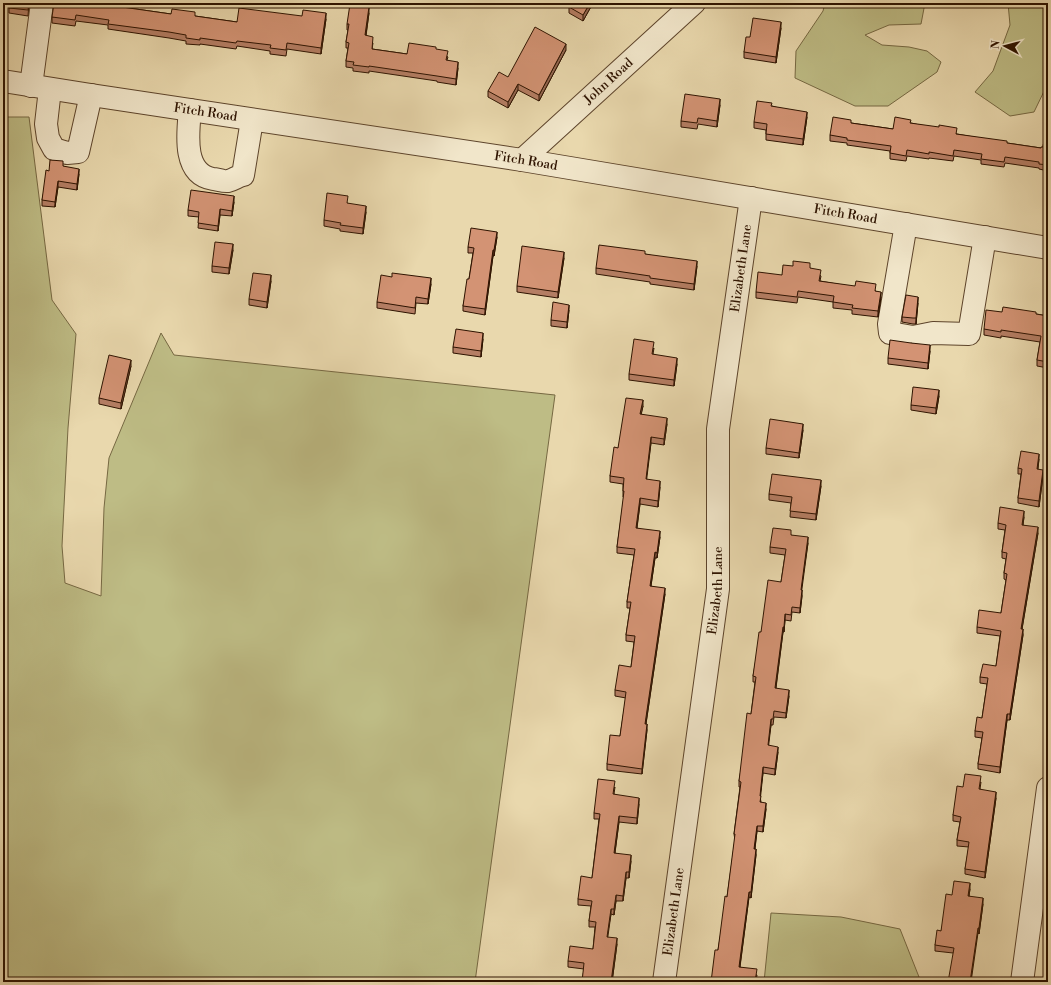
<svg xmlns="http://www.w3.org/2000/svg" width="1051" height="985" font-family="'Libre Bodoni',serif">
<rect width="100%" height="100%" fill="#e9d8ad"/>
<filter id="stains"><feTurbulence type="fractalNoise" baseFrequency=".005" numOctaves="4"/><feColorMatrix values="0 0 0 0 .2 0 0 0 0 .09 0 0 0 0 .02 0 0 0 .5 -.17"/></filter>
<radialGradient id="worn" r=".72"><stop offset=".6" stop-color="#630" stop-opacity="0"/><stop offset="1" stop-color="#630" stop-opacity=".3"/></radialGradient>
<path fill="#bebc85" stroke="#766842" d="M825,3H925L921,24L889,25L865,35L882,45L909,47L927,51L941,62L937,72L888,106H855L795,78L796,51L823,11Z
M1008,3H1048V83L1034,112L1010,116L975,92L993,71L1010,25Z
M3,117H29L52,300L76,334L68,428L62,546L65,583L101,596L104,508L109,458L161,333L174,355L555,395L475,982H3Z
M771,913L841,917L900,929L921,982H764Z"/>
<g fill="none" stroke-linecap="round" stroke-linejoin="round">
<g stroke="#5d442b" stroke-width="24">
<g id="minor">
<path id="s1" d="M3,81L91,95L522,160L1048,248"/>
<path d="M31,86L42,3"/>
<path d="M50,89L46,124L48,138L54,149L67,153L78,152L91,95"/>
<path d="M190,110C188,132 182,174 213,179C217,179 224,182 228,181C233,180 238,176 243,175L252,120"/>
<path id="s2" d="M522,160L694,3"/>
<path d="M906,224L889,324L890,333L913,337L933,333L969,334L985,237"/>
<path id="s3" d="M664,982L718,589V429L751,198"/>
<path d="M1022,982L1048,788"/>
</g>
</g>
<use href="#minor" stroke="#f1e6ca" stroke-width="22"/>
</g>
<path fill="#b57e64" stroke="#2e1300" d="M29,3L28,16L9,13V8Z
M593,3L583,21L569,13V7Z
M896,3H908V7L896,6Z
M122,7L171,14L195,16L237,22L326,19L321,54L287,49L286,56L270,54V51L237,46L236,49L200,44V45L186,44V41L169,38L108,29V25L76,21L75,26L52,23V17Z
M369,13L366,36L373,43L372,49L407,54L436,50L448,57L447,60L458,68L456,85L437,82V81L369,71V73L353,71V68L346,67V61L348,48H346V42L348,30H347V24Z
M781,28L776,63L744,58V52L750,37Z
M566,50L539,101L518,90L508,108L488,97V91Z
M720,105L717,127L698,124L697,129L681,127V121Z
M772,106L807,117L803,145L766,140V130L754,128V122Z
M1048,112V171L1039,169V168L1005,163L1004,167L981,164V160L954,156L953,161L929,158V159L907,156L906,161L890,159V151L847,145V143L830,141V135L851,123L893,129L911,123L957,134L1007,143L1041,148L1043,147Z
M63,166L79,174L77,190L58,187L55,207L42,206V200L49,171Z
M234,202L232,216L220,215L218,231L198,228L199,217L188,216V210Z
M347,203L366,212L363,234L340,231V229L324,226V220Z
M497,237L494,256H493L485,315L463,311V306L469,279L473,253H468V247Z
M233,250L229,274L212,272V266Z
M645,254L697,266L694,290L650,284V282L596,274V268Z
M564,258L558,298L517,292V286Z
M810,268L821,276L820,281L876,291L881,297L878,317L852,314V310L833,308V302L798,297L797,303L756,298V292L782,275Z
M271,281L267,308L249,305V299Z
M431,284L428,304L416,303L415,314L377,308V302Z
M918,303L916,324H913L902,322V317Z
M569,310L567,328L551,326V320Z
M1002,312L1036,314L1048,316V368L1037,366V360L1040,342L1001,336V338L984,335V329Z
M483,339L481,357L453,353V347Z
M911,343L930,351L928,369L888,364V358Z
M654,348L653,354L677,364L674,386L629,380V374Z
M131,366L121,409L99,404V398Z
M939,396L936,414L911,410V405Z
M643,406L641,414L667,424L664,445L651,443L646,479L660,487L658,507L640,504L637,528L660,537L657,558H655L651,586L665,594L646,724L647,730L642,774L607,770V764L620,736L626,698L615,696V690L631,667L634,642L626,641V635L630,608H627V602L634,555L617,553V547L624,497H623V484L610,482V476L618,448Z
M803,430L799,458L766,454V448Z
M1039,459L1038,469L1043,476L1039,507L1018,503V498L1021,474H1018V468Z
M821,486L816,520L790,517L791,503L769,500V494Z
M1024,517L1023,525L1038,533L1022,629L1023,635L1010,720H1007L1000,773L978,769V764L982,738L975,737V731L982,718L987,684L980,683V677L996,666L1000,636L977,633V627L1001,613L1006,580L1004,579V573L1006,559L1002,558V552L1005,530L998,529V523Z
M791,535L808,543L801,590L802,596L800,613L792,612L791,621L785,620L784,632H783L776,688L789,696L786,718L774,717L773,725H771L768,745L778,752L775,775L763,773L760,796L761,802L766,809L763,832L757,831L755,849L756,855L751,898L749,897L740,967L757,975L756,982L718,950L727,897L735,840L734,834L740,787H739V781L751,714L755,682H753V676L761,632L781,582L785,555L770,553V547Z
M981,782L980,789L996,798L985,878L965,874V869L969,847L957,846V840L960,822L953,821V815L963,787Z
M615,787L614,794L639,804L637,824L619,822L615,853L631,861L629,878H626L623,901H616L614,915L611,914L607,937L617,944L612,982H582L584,969L568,967V961L593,949L595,927H589V921L591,906L578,905V899L592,878L599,819H594V813Z
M970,889L969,896L983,904L979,934L978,933L953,953L935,951V945L941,931L952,895Z"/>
<path fill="#946751" stroke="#2e1300" d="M590,3H593L583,21V15Z
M369,7V13L365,41V35Z
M326,13V19L321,54V48Z
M781,22V28L776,63V57Z
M566,44V50L539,101V95Z
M458,62V68L456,85V79Z
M518,84V90L508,108V102Z
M720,99V105L717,127V121Z
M807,112V117L803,145V139Z
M79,169V174L77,190V184Z
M58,181V187L55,207V202Z
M234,196V202L232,216V211Z
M366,206V212L363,234V228Z
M220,209V215L218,231V226Z
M497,232V237L494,256V250Z
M233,244V250L229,274V268Z
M493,250V256L485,315V309Z
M564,252V258L558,298V292Z
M697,261V266L694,290V284Z
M271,275V281L267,308V302Z
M431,278V284L428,304V299Z
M881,292V297L878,317V311Z
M918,297V303L916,324V318Z
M569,305V310L567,328V322Z
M483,333V339L481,357V351Z
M930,345V351L928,369V363Z
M677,358V364L674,386V380Z
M131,360V366L121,409V403Z
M939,390V396L936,414V408Z
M643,400V406L640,420V414Z
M667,418V424L664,445V439Z
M803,424V430L799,458V453Z
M651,437V443L646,485V479Z
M1039,454V459L1037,475V469Z
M1043,470V476L1039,507V501Z
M821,480V486L816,520V514Z
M660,481V487L658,507V501Z
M640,498V504L636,534V528Z
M1024,511V517L1022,531V525Z
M1038,527V533L1021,635V629Z
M660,531V537L657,558V553Z
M808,537V543L801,596V590Z
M655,552V558L650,592V586Z
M665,588V594L645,730V724Z
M802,590V596L800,613V608Z
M785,614V620L784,632V627Z
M783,627V632L775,694V688Z
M1023,629V635L1010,720V714Z
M789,690V696L786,718V713Z
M1007,714V720L1000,773V767Z
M771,719V725L768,751V745Z
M647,724V730L642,774V769Z
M778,747V752L775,775V769Z
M763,767V773L760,802V796Z
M996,792V798L985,878V872Z
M639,798V804L637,824V818Z
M766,803V809L763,832V826Z
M619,816V822L614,859V853Z
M757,826V831L754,855V849Z
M756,849V855L751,898V892Z
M631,855V861L629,878V872Z
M626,872V878L623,901V896Z
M970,883V889L968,902V896Z
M749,892V897L739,973V967Z
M616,895V901L614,915V909Z
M983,898V904L979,934V928Z
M611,909V914L607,943V937Z
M978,928V933L971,982H970Z
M617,938V944L612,982H611Z"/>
<path fill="#d39374" stroke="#2e1300" d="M10,3H29L28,10L9,8Z
M54,3H122V7L171,14L172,9L195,12V16L237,22L239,8L302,16L303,10L326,13L321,48L287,43L286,50L270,48L271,45L237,41L236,43L200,38V40L186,38V35L169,32L108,24L109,20L76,15L75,20L52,17Z
M571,3H590L583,15L569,7Z
M897,3H908V4Z
M350,4L369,7L365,35L373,37L372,49L407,54L409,43L436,47V49L448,51L446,60L458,62L456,79L437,76L369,66V67L353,65L354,62L346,61L349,43L346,42L349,24H347Z
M753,18L781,22L776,57L744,52L746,37H750Z
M535,27L566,44L539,95L518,84L508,102L488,91L499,72L508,77Z
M685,94L720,99L717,121L698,118L697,123L681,121Z
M757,101L772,103L771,106L807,112L803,139L766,134L767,124L754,122Z
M1048,112V165L1039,164V162L1005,157L1004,162L981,159L982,154L954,150L953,156L929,152V154L907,150L906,156L890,153L891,146L847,140V138L830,135L833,117L851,120V123L893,129L895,117L911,120L910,123L939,127V125L957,128L956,134L1007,141V143L1041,148V147H1043Z
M50,160L63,161V166L79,169L77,184L58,181L55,202L42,200L46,170L49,171Z
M191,190L234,196L232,211L220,209L218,226L198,223L199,212L188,210Z
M327,193L348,196L347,203L366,206L363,228L340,225L341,223L324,220Z
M471,228L497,232L494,250H493L485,309L463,306L467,279H469L474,248L468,247Z
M215,242L233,244L229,268L212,266Z
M599,245L645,251V254L697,261L694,284L650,278V276L596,268Z
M522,246L564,252L558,292L517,286Z
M793,261L810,263V268L821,270L819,281L855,286L856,281L876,284L875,291L881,292L878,311L852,308L853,305L833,302L834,296L798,291L797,297L756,292L758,272L782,275L783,265L793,266Z
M253,273L271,275L267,302L249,299Z
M392,273L431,278L428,299L416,297L415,308L377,302L381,275L392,277Z
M906,295L918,297L916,318H913L902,317Z
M553,302L569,305L567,322L551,320Z
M1003,307L1036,312V314L1048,316V362L1037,360L1041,336L1001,330V332L984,329L986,310L1002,312Z
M456,329L483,333L481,351L453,347Z
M634,339L654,342L652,354L677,358L674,380L629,374Z
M890,340L911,343L930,345L928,363L888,358Z
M109,355L131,360L121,403L99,398Z
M913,387L939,390L936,408L911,405Z
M626,398L643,400L640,414L667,418L664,439L651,437L646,479L660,481L658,501L640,498L636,528L660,531L657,553L655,552L650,586L665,588L645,724H647L642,769L607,764L610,735L620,736L626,692L615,690L619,665L631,667L635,636L626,635L631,602H627L635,549L617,547L624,491H623L624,478L610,476L614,447L618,448Z
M770,419L803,424L799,453L766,448Z
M1021,451L1039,454L1037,469L1043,470L1039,501L1018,498L1022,469L1018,468Z
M772,474L821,480L816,514L790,511L792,497L769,494Z
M1000,507L1024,511L1022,525L1038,527L1021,629H1023L1010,714H1007L1000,767L978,764L983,732L975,731L977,717L982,718L988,678L980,677L983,664L996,666L1001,631L977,627L979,610L1001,613L1007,574L1004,573L1007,553L1002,552L1006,525L998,523Z
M773,528L791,530V535L808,537L801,590H802L800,608L792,607L791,615L785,614L784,627H783L775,688L789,690L786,713L774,711L773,719H771L768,745L778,747L775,769L763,767L760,796H761L760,802L766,803L763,826H757L754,849H756L751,892H749L739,967L757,969L755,982H711L715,950H718L725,896L727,897L735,834H734L741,782L739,781L747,713L751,714L756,677L753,676L759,632H761L768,580L781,582L786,549L770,547Z
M965,774L981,776L979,789L996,792L985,872L965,869L969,842L957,840L961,817L953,815L957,786L963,787Z
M598,779L615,781L613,794L639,798L637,818L619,816L614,853L631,855L629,872H626L623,896L616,895L614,909H611L607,937L617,938L611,982H582L584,963L568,961L570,946L593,949L596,922L589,921L592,901L578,899L581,876L592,878L600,814L594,813Z
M954,881L970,883L968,896L983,898L979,928H978L970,982H948L954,948L935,945L937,930L941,931L946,894L952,895Z"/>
<g text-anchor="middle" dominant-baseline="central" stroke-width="4" stroke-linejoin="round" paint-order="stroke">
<g font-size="13" fill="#2e1300" stroke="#f1e6ca">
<text stroke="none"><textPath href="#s2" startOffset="117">John Road</textPath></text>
<text stroke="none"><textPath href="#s1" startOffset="205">Fitch Road</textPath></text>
<text stroke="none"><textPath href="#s1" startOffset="529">Fitch Road</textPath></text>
<text stroke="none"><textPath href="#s1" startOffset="853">Fitch Road</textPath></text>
<text stroke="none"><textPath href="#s3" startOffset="719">Elizabeth Lane</textPath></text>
<text stroke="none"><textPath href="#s3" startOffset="395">Elizabeth Lane</textPath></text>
<text stroke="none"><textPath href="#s3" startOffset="71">Elizabeth Lane</textPath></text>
</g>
</g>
<rect width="1051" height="985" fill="none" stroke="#e9d8ad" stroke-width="16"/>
<rect x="4" y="4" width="1043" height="977" fill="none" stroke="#2e1300" stroke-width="2"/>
<rect x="8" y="8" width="1035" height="969" fill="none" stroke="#2e1300"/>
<g transform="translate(1005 46) rotate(277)" stroke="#f1e6ca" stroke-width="3" paint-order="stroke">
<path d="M0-3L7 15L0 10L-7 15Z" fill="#2e1300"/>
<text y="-6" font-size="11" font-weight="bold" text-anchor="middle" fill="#2e1300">N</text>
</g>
<rect width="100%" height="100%" filter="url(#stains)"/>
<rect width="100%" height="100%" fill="url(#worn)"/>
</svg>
